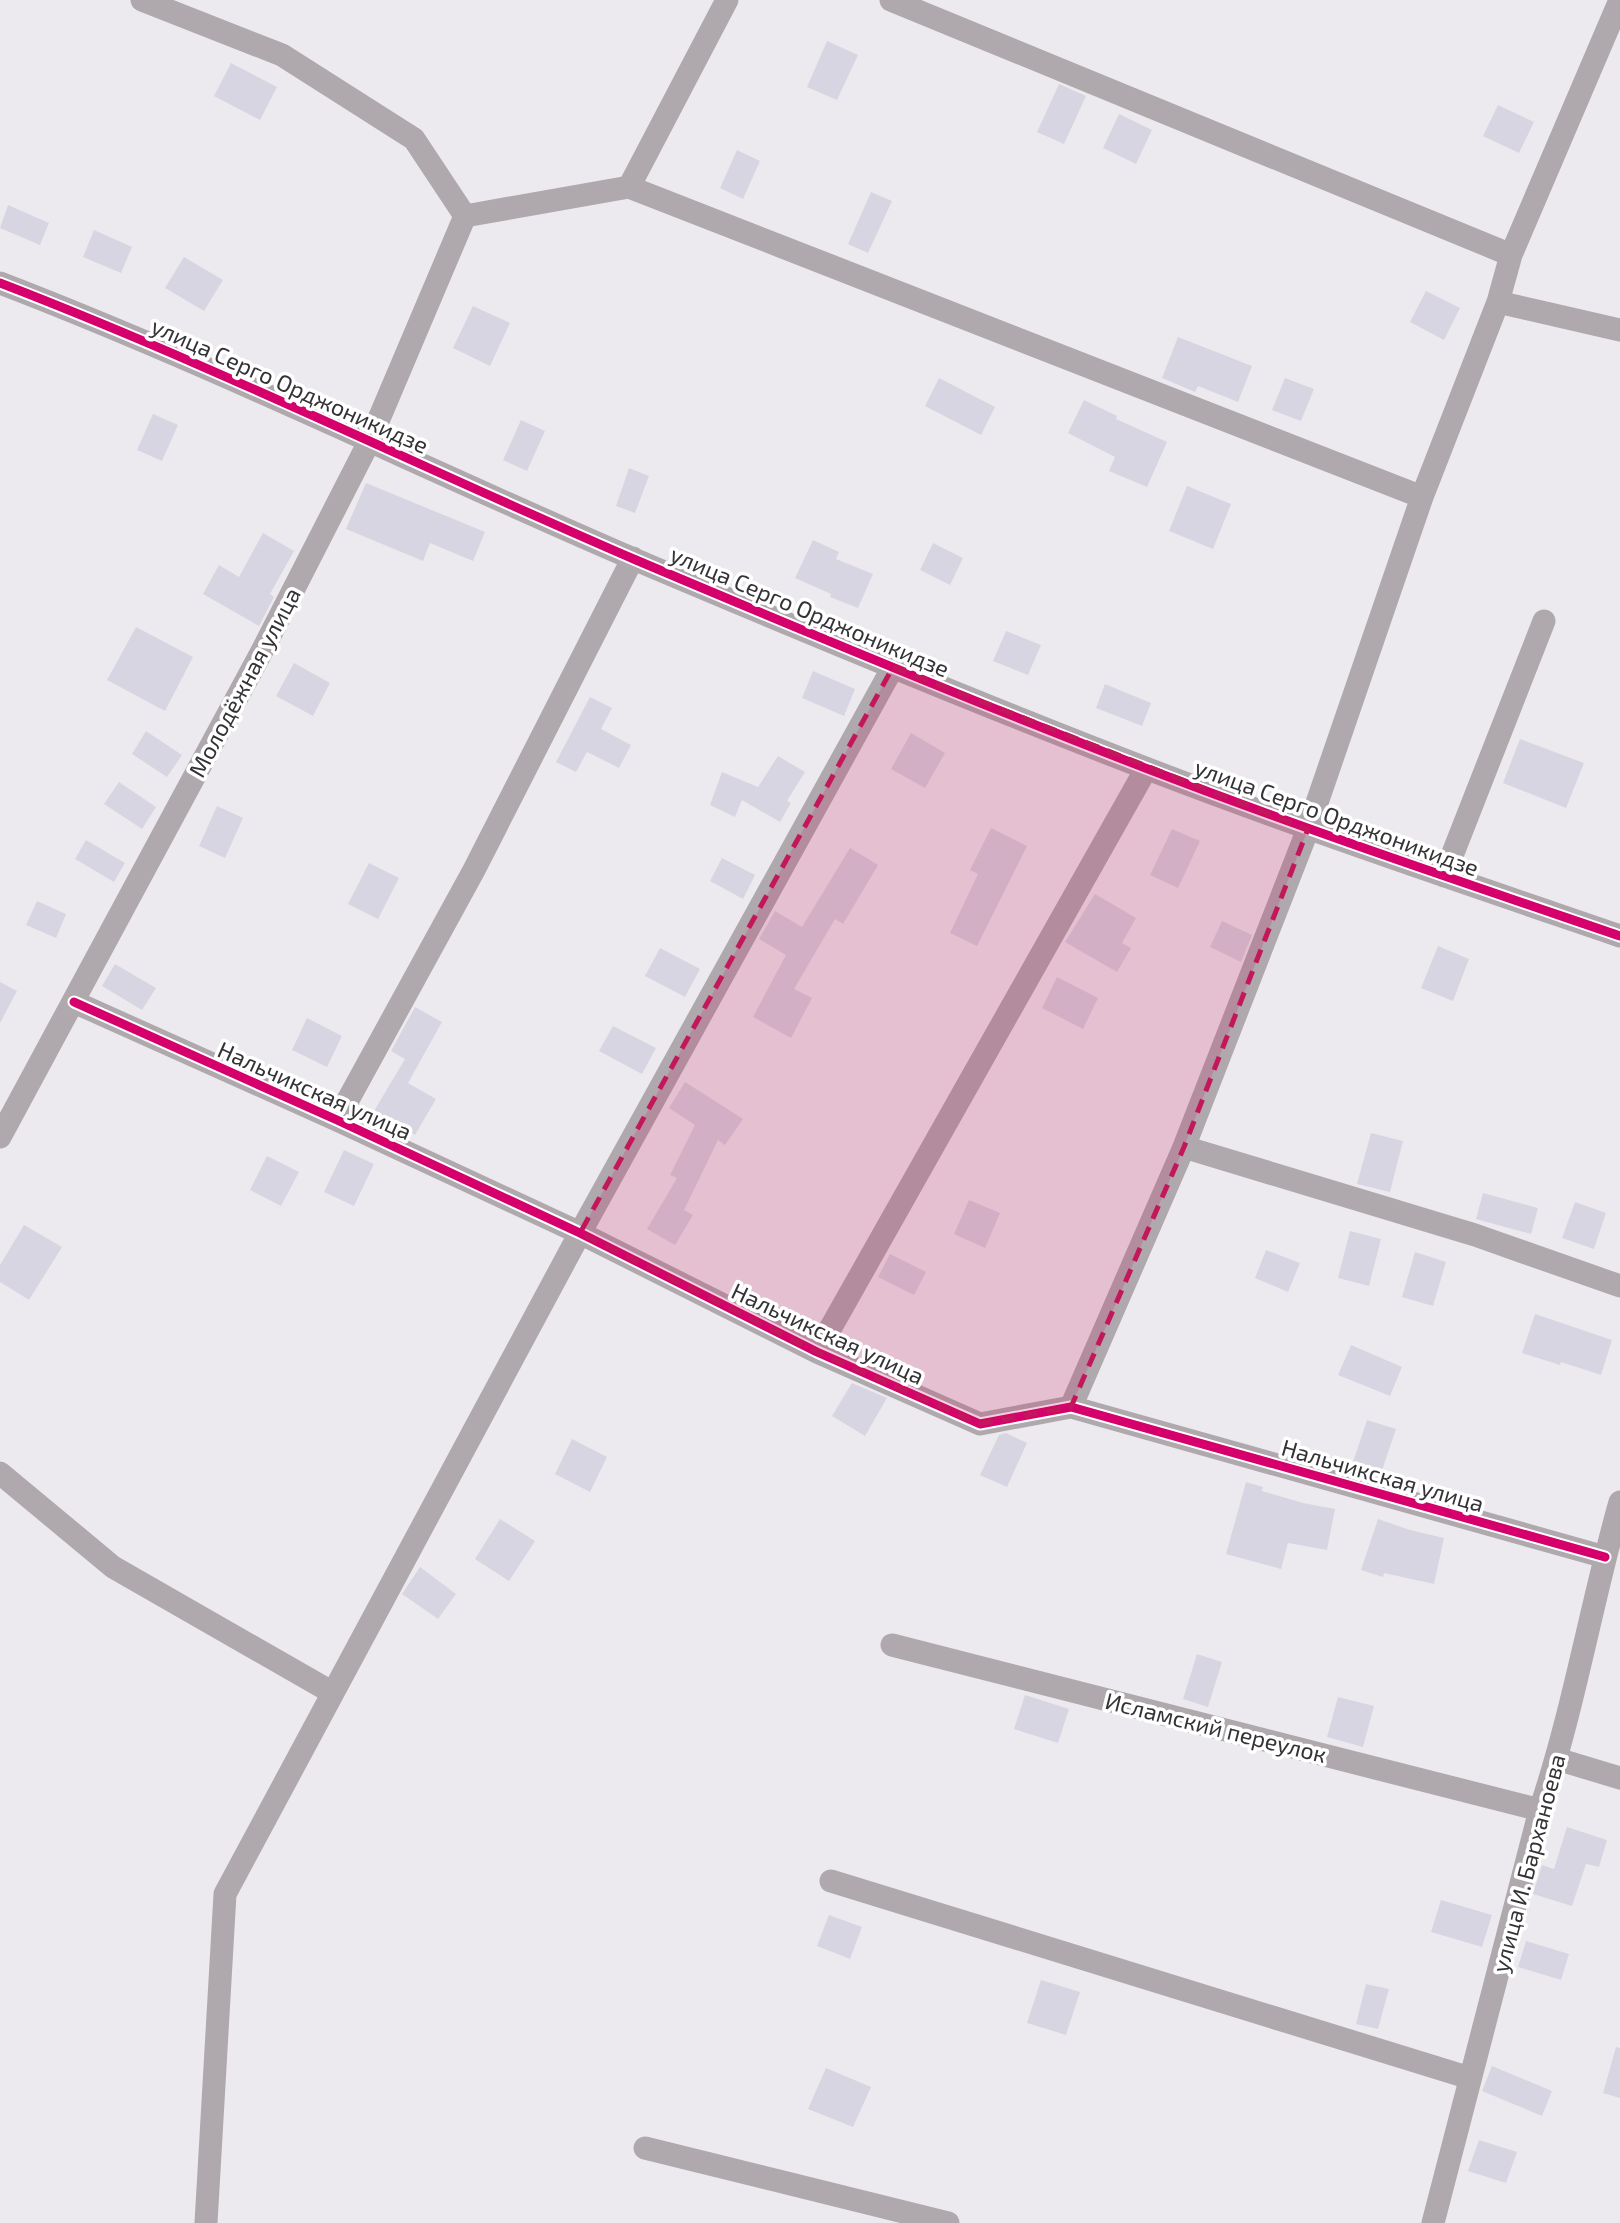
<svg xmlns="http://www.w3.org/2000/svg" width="1620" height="2223" font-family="'Exo 2',sans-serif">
<rect width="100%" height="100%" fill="#edeaef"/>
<path fill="#d7d5e1" d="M827,41L858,55L837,100L807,87Z
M231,63L277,87L260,120L214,96Z
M1059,84L1086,96L1064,144L1037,132Z
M1498,105L1534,122L1519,153L1483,136Z
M1119,114L1152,130L1136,164L1103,148Z
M737,150L760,161L743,199L720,188Z
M871,192L892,201L868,253L848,244Z
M8,205L49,223L40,245L0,228Z
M94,230L132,247L121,273L83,257Z
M184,257L223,280L204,311L165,288Z
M1426,291L1460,308L1444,340L1410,322Z
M473,306L510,323L490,366L453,348Z
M1178,337L1252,366L1238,402L1198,386L1195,392L1162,378Z
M939,378L995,407L981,435L925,406Z
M1285,378L1314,389L1301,421L1272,410Z
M1084,400L1117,416L1116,419L1167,442L1147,487L1109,471L1115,457L1068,433Z
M153,414L178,425L162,461L137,450Z
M521,420L545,431L527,471L503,460Z
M629,468L649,476L635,513L616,506Z
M366,483L485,532L473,561L430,543L423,561L346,529Z
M1187,486L1231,504L1213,549L1169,531Z
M263,533L294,551L270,594L274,597L259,626L203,594L219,565L239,577Z
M813,540L839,552L836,559L873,574L858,608L830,597L831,594L795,578Z
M933,543L963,558L950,585L920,570Z
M136,627L193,657L165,711L107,680Z
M1006,631L1041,645L1028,675L993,661Z
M294,663L330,683L313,716L276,696Z
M813,671L855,689L844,716L802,698Z
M1105,684L1151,703L1142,726L1096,708Z
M590,697L612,708L601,729L631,745L619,768L587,752L576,772L556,762Z
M146,731L182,755L167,777L132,754Z
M911,733L945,753L925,788L891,769Z
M1520,739L1584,763L1566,808L1503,783Z
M778,756L805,772L787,801L791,803L780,822L742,800L735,817L710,805L722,772L758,787Z
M119,782L156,807L142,829L104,804Z
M217,806L243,818L225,858L199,846Z
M991,828L1027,846L977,946L950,933L978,874L970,870Z
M1172,829L1200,841L1178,888L1150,875Z
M86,840L125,863L114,882L75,859Z
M850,848L878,865L843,924L835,919L794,989L812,998L791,1038L753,1017L786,955L759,939L775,911L802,927Z
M722,858L755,875L743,899L710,881Z
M369,863L399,878L378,919L348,904Z
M1095,894L1136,918L1122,943L1131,948L1117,972L1065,942Z
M37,901L66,914L56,938L26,925Z
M1222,921L1252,935L1241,962L1210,947Z
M1438,946L1469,959L1453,1001L1421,988Z
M660,948L700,969L685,997L645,976Z
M115,964L156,988L142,1010L102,986Z
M1057,977L1098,998L1083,1029L1042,1008Z
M0,982L17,991L0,1023Z
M415,1007L442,1022L408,1083L436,1099L415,1135L374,1111L405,1059L391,1051Z
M307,1018L342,1036L327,1067L292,1050Z
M613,1026L656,1048L642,1074L599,1051Z
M685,1082L743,1119L725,1145L718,1140L684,1210L693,1215L675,1245L647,1229L677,1178L670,1175L695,1125L669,1108Z
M1371,1133L1403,1141L1390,1192L1357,1184Z
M344,1150L374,1164L354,1206L324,1192Z
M267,1156L299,1172L281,1206L250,1190Z
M1483,1193L1538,1208L1531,1234L1476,1219Z
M969,1200L1000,1213L985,1248L954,1234Z
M1575,1202L1606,1213L1594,1249L1562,1238Z
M24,1225L62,1247L29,1300L0,1282V1265Z
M1350,1231L1381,1239L1369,1286L1338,1278Z
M1266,1250L1300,1263L1288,1292L1255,1278Z
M1415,1252L1446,1262L1433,1306L1402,1297Z
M890,1254L926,1272L914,1295L878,1277Z
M1535,1314L1612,1340L1601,1375L1561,1362L1560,1365L1522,1353Z
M1351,1345L1402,1367L1390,1396L1338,1375Z
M852,1383L887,1398L865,1436L832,1416Z
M1367,1420L1396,1429L1379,1479L1350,1471Z
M1006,1433L1027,1443L1007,1487L980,1475L999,1435Z
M572,1439L607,1457L590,1492L555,1474Z
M1246,1482L1263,1487L1262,1491L1303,1503L1335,1509L1327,1550L1288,1543L1281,1569L1226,1554Z
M500,1519L535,1541L509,1581L475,1559Z
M1378,1519L1410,1530L1444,1538L1434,1584L1384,1573L1383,1577L1361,1570Z
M420,1567L456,1594L438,1619L402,1594Z
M1197,1654L1222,1662L1208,1707L1183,1699Z
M1025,1695L1069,1709L1058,1743L1014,1729Z
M1338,1697L1374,1706L1363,1747L1327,1737Z
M1567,1827L1607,1840L1599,1867L1586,1864L1572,1906L1533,1894L1542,1865L1554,1869Z
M1441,1900L1492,1915L1482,1947L1431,1932Z
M829,1915L862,1927L850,1959L817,1946Z
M1526,1941L1569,1954L1561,1980L1518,1967Z
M1041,1980L1080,1992L1066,2035L1027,2023Z
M1366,1984L1389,1989L1378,2029L1356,2024Z
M1616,2047L1620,2048V2098L1603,2093Z
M1492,2066L1552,2091L1542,2116L1482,2091Z
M826,2068L871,2087L853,2127L808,2109Z
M1479,2140L1517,2152L1506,2183L1468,2171Z"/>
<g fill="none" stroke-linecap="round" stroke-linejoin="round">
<path stroke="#afa9ae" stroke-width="23" d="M142,0L282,55L414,139L465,216
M891,0L1511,255
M629,187L727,0
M465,216L629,187L1422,497
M0,283C216,366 424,469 636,560C806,632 976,703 1148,769C1304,829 1462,882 1620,936
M1498,302L1620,330
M1444,876L1544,621
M74,1002L337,1120L580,1233L817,1352L980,1424L1071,1407L1605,1557
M337,1120L474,870L633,558
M0,1137L261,653L370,440L465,216
M1184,1147L1475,1235L1620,1286
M817,1352L1146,769
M1071,1407L1184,1147L1308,829L1422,497L1498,302L1511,255L1620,0
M0,1473L113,1567L333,1693
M892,1645L1540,1810
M1557,1759L1620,1778
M831,1881L1470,2078
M645,2148L948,2223
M206,2223L225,1894L580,1233L893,667
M1433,2223L1540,1810C1574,1709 1591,1604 1620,1502"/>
<g stroke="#fff" stroke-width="13">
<path id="cycleway" d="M0,283C216,366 424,469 636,560C806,632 976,703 1148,769C1304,829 1462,882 1620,936
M74,1002L337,1120L580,1233L817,1352L980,1424L1071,1407L1605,1557"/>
</g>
<use href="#cycleway" stroke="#d6006c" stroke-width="9"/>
</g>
<path fill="#c2185b" fill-opacity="0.2" stroke="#c2185b" stroke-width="5" stroke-dasharray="14 9" stroke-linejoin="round" d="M893,667L1308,829L1184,1147L1071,1407L980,1424L817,1352L580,1233Z"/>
<g text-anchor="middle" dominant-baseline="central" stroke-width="7" stroke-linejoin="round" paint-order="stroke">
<g font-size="23" fill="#333235" stroke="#fff">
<text transform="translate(290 385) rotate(24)">улица Серго Орджоникидзе</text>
<text transform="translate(810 611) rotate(23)">улица Серго Орджоникидзе</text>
<text transform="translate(244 682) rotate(-62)">Молодёжная улица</text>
<text transform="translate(1337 817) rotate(20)">улица Серго Орджоникидзе</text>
<text transform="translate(315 1090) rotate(24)">Нальчикская улица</text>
<text transform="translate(828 1333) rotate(25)">Нальчикская улица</text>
<text transform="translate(1383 1475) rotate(16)">Нальчикская улица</text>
<text transform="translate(1216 1727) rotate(14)">Исламский переулок</text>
<text transform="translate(1528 1863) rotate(-75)">улица И. Барханоева</text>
</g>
</g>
</svg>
